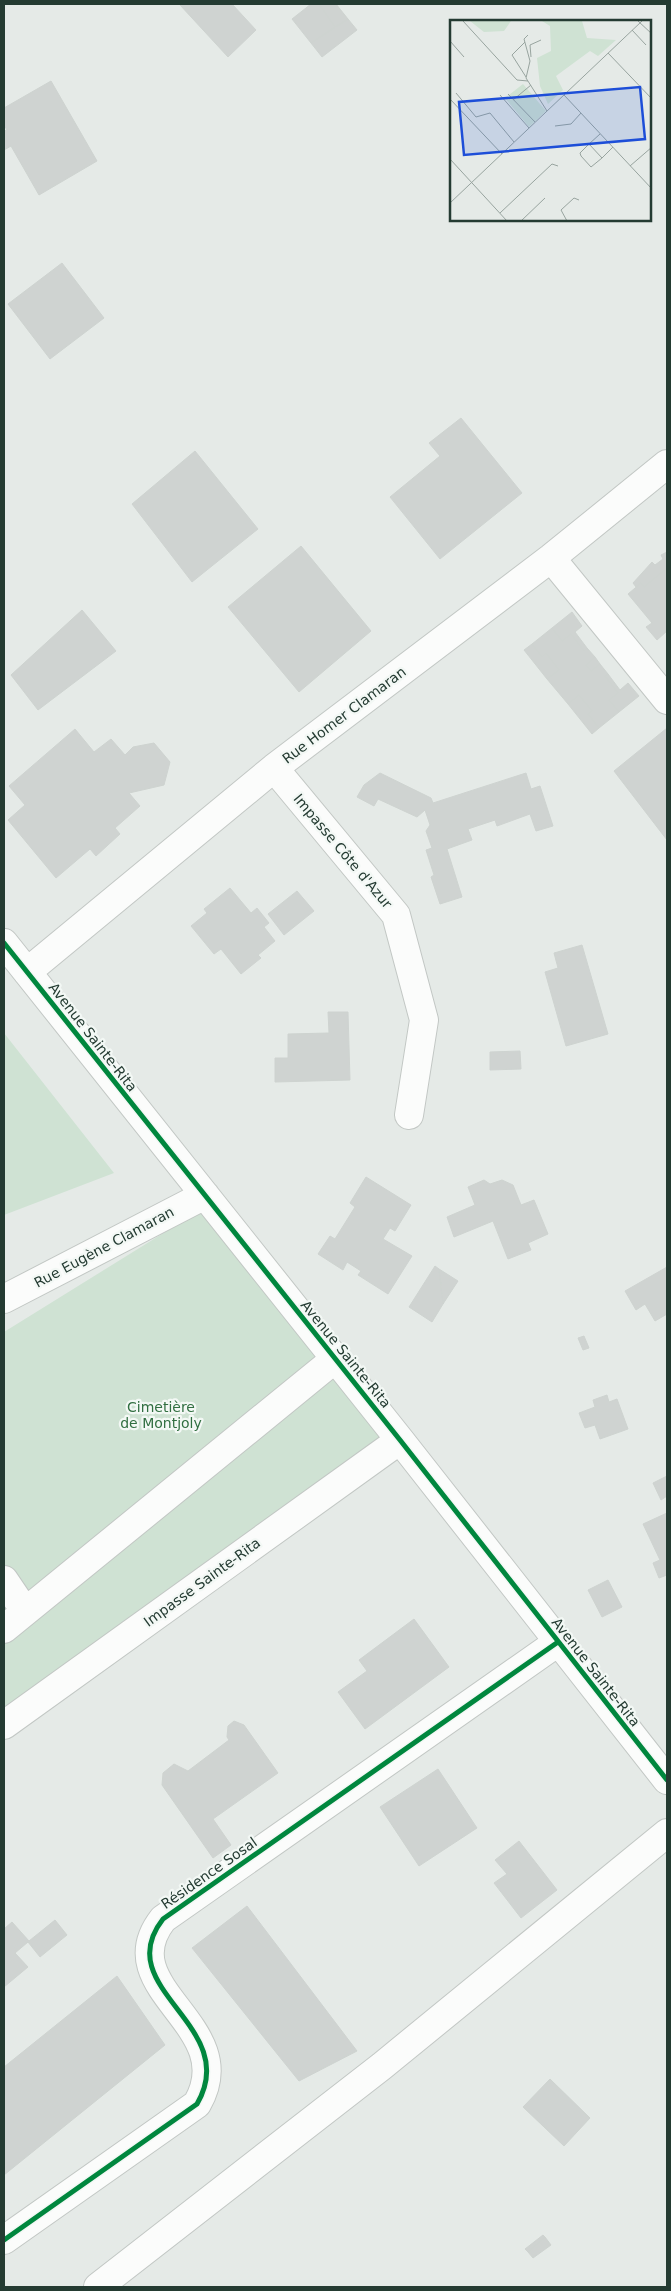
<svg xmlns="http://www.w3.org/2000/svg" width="671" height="2291" font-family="'DejaVu Sans',sans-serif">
<rect width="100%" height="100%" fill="#e5eae7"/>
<path fill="#cfe2d3" d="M4,1033L114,1173L4,1215Z
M199,1211L390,1446L4,1709V1332Z"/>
<path fill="#cfd3d1" stroke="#ced3d0" d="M181,4H232L256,30L228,57L180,5Z
M311,4H319L335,27L311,43L292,19Z
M319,4H336L348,19L335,27Z
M348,19L357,30L322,57L311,43Z
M51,81L97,161L39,195L11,146L4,150V131L7,130L4,125V108Z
M62,263L104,318L50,359L8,304Z
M461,418L522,493L440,559L390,497L440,456L429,443Z
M195,451L258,529L192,582L132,504Z
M301,546L371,631L299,692L228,607Z
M667,552V568L644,587L641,583L636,587L633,583L652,562L655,565L663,559L661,555Z
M667,568V631L657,640L646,627L652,623L628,594L641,583L644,587Z
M82,610L116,651L38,710L11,675Z
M572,612L582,626L575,632L587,648L584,651L571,634L562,641L552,628Z
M552,628L562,641L571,634L584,651L587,648L595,657L586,665L591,671L600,664L608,674L605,676L618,693L609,700L619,712L599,728L588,714L592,711L579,695L568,704L547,679L559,670L546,653L542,657L532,644Z
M532,644L542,657L546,653L559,670L547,679L524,650Z
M595,657L600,664L591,671L586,665Z
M608,674L620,690L628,683L639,696L619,712L609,700L618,693L605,676Z
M579,695L592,711L588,714L599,728L592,734L568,704Z
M667,728V840L614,771Z
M75,729L94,752L111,739L125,755L133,747L154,743L170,762L164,785L129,793L140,806L115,828L120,834L96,856L90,849L56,878L8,820L25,805L9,786Z
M380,773L431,798L433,803L526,773L531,789L540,786L553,826L536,831L530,814L497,826L495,820L468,829L472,840L447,849L462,897L440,904L431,877L434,875L426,850L432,848L426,831L430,825L425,810L417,817L378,799L374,806L357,797L364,785Z
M230,888L251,913L257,908L269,923L264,927L275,941L258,955L261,958L241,974L221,949L214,954L191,926L207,913L204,909Z
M297,891L314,911L284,935L268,914Z
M582,945L608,1034L566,1046L545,972L558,968L554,953Z
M328,1012H348L350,1080L275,1082V1058H288V1034L329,1033Z
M520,1051L521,1069L490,1070V1052Z
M366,1177L411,1205L395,1231L390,1228L383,1239L412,1256L388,1294L358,1275L361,1271L347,1262L343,1270L318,1254L330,1236L335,1239L355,1207L350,1203Z
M484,1180L490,1184L502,1180L513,1185L521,1205L534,1200L548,1234L528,1243L531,1250L508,1259L493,1221L454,1237L447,1217L475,1205L468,1187Z
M435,1266L439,1269L443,1304L432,1322L409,1307Z
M667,1267V1314L655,1321L645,1304L636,1310L625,1291Z
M439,1269L458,1281L443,1304Z
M584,1336L589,1348L583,1350L578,1338Z
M607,1395L609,1402L617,1399L628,1429L600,1439L595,1425L585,1428L579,1413L595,1407L593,1400Z
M667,1476V1496L661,1500L653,1483Z
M667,1513V1575L659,1578L653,1563L660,1560L643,1524Z
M608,1580L622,1607L602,1617L588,1590Z
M414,1619L449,1667L365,1729L338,1692L367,1671L359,1660Z
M234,1721L244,1725L278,1773L213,1819L231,1845L213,1858L162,1785L163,1773L174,1764L188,1771L229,1740L227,1737L228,1726Z
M438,1769L477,1828L419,1866L380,1807Z
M519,1841L557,1890L521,1918L494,1883L507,1874L495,1860Z
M247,1906L357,2051L299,2081L192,1948Z
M55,1920L67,1935L40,1957L28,1942L15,1953L28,1967L4,1987V1929L12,1922L29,1941Z
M117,1976L165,2045L4,2175V2067Z
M550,2079L590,2118L564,2146L523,2107Z
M543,2235L545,2237L528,2252L525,2249Z
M545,2237L551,2245L533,2258L528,2252Z"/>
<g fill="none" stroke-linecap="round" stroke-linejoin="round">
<g stroke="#c2c7c4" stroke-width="30">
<path id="minor" d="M551,558L667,700
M274,768L396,915L424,1020L409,1115
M4,943L400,1440L667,1780
M27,972L274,768L551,558L667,464
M4,1299L205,1195
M4,1580L25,1611
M4,1629L335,1359
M4,1725L400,1440
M4,2240L197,2104C243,2025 108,1989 163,1919L558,1642
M98,2287L382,2066L667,1833"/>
</g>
<use href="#minor" stroke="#fbfcfb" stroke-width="28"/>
<g stroke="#f3f8f5" stroke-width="8">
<path id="cycleway" d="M4,943L400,1440L667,1780
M4,2240L197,2104C243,2025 108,1989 163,1919L558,1642"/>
</g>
<use href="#cycleway" stroke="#00873e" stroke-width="5"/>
</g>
<g text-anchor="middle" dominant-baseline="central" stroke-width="4.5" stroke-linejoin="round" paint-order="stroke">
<g font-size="14" fill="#243b32" stroke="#f3f8f5">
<text transform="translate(344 715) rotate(-37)">Rue Homer Clamaran</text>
<text transform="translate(343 851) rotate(50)">Impasse Côte d'Azur</text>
<text transform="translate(93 1037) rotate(52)">Avenue Sainte-Rita</text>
<text transform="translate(104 1247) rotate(-28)">Rue Eugène Clamaran</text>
<text transform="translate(346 1354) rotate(51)">Avenue Sainte-Rita</text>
<text transform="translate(202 1582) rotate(-36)">Impasse Sainte-Rita</text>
<text transform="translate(596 1672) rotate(52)">Avenue Sainte-Rita</text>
<text transform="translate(209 1873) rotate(-35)">Résidence Sosal</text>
</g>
<g font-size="14" fill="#316f41" stroke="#f3f8f5">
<text x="161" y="1407">Cimetière<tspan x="161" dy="16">de Montjoly</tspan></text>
</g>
</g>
<g transform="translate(450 20)">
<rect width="201" height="201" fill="#e5eae7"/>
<path d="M20,1H61L54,11L34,12ZM92,1H132L137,18L166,20L148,36L140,31L106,56L113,70L98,84L90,66L87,38L101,31L100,6ZM73,64L96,91L79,107L55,78Z" fill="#cfe2d3"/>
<path fill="none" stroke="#98a49f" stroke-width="1" d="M13,1L67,60L78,61M188,1L202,14M182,10L196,25M78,15L74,19L80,41L76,58L97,91M0,21L14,37M75,22L62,35L76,57M158,33L202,79M81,37L80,25L91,20M6,73L26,97L40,93L64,122M58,74L85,102M50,75L79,108M114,75L202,169M0,79L52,134M63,80L81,65M105,106L121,104L131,93M150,114L139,124L152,138L163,127M139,124L130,133L131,136L141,147L152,138M0,139L57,201M180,146L202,127M0,183L192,1M50,193L102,144L108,146M71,201L95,178M117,201L111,190L124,178L129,180"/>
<path fill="#1d4ed8" fill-opacity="0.15" stroke="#1d4ed8" stroke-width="2.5" d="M190,67L195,119L14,135L9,82Z"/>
<rect width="201" height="201" fill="none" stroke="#243b32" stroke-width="2.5"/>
</g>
<rect width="671" height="2291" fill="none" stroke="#243b32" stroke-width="10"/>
</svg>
